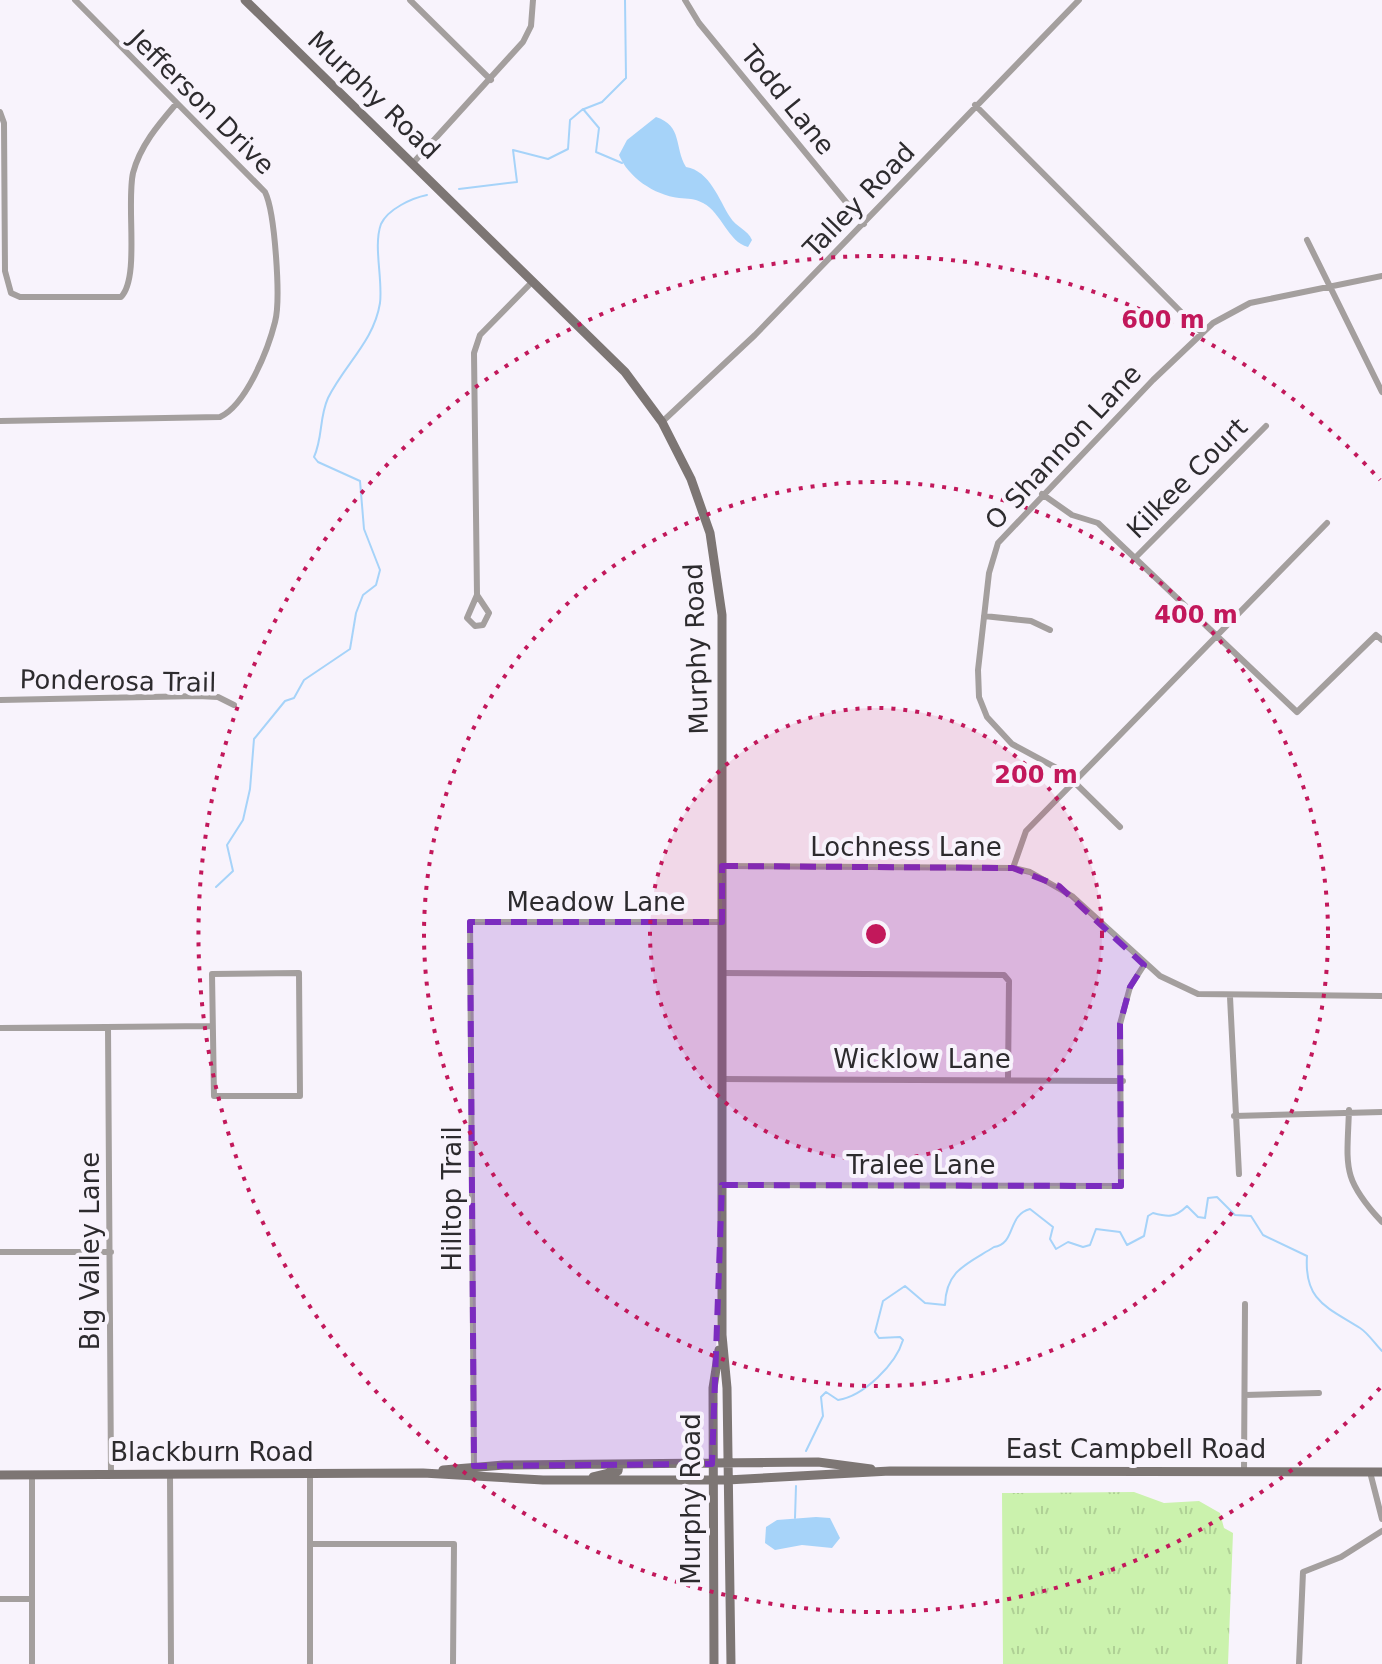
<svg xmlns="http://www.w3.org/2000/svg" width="1382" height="1664" font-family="'DejaVu Sans',sans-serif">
<defs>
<pattern id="grass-tufts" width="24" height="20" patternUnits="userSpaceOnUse" patternTransform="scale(2)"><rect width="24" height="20" fill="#cbf2ad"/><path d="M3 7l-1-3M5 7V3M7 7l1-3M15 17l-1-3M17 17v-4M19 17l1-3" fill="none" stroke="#afd095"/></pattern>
</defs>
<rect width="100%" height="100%" fill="#f8f3fc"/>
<path fill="url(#grass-tufts)" d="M1134,1492L1164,1503L1199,1501L1220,1513L1224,1528L1233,1533L1228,1664H1003L1002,1493Z"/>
<path fill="#a6d3f9" d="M656,117C683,126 674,147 686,167C710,171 719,200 730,217C736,227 748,230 752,240L748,247C728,242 722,213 703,203C694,198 688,199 679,198C654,195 628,177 619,155L627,140Z
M816,1517L830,1518L840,1538L832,1548L802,1545L775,1550L765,1543L766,1527L777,1520Z"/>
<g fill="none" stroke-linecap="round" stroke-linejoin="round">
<path stroke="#a6d3f9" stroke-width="2" d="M584,109L602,102L626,78L625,0
M459,189L517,182L513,150L548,159L568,149L570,120L583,109L599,128L596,152L622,163
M216,887L233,871L227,845L243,820L250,789L254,739L285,701L294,698L304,680L350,649L356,613L363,595L376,585L380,570L364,529L360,481L318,462L314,457C323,437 319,418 328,398C345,364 374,341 380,303C383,279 373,246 381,224C388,209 412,198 427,195
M806,1451L823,1416L821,1397L826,1392L838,1400C864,1396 896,1364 903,1340L900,1337L879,1338L875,1332L883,1301L905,1286L925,1303L945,1305C946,1270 967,1264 994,1247C1016,1244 1007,1215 1030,1209L1053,1227L1050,1239L1056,1249L1068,1242L1083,1247L1090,1245L1096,1229L1120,1232L1127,1245L1144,1236L1148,1216L1153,1213C1168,1217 1175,1218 1187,1206L1198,1217L1205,1218L1208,1198L1217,1197L1235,1215L1251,1216L1263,1235L1307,1256C1304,1301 1327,1307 1360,1328C1368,1333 1375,1344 1382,1351
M795,1518L796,1486"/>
<path stroke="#a49f9e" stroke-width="6" d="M410,0L491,80
M685,0L699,23L864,224
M975,105L1202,333
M0,112L4,123L5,271L11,293L20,297H121C140,278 126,204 133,173C140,146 158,125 176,104
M413,163L523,42L531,26L533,0
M1307,240L1382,392
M0,421L220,417C246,405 268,350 275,322C281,300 275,212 265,192L75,0
M662,422L755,335L1079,0
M1042,494L1072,515L1098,523L1297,712L1376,635L1382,640
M1136,557L1266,426
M477,595L489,613L483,625L475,626L467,618L477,595L474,353L480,335L533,281
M984,616L1031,621L1050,630
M0,700L198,696L218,697L234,705
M1120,827L1064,772L1012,744L987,717L979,697L978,670L989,573L998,543L1153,380L1213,323L1250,303L1382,276
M722,866L1013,868L1030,872L1072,896L1160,976L1198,994L1382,996
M1013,868L1026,831L1327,523
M299,973L300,1096H214L212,974Z
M722,973L1004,975L1009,981L1008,1078
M1230,997L1239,1174
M108,1027L111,1475
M0,1028L212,1026
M722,1079L1123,1081
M1349,1110C1347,1167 1341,1178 1382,1222
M1234,1116L1382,1112
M722,1185L1121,1186L1120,1024L1130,987L1144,965
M0,1252H111
M1245,1395L1319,1393
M474,1469L470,922H722
M1244,1471L1245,1304
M1370,1472L1382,1519
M32,1474V1664
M170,1475L171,1664
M310,1544H454L453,1664
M0,1599H32
M310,1664V1473
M1299,1664L1303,1572L1341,1557L1382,1531"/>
<path stroke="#7d7674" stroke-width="9" d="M245,0L625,372L662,422L691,479L710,533L722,615V1335L727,1388L731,1664
M443,1470L504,1465L818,1462L871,1469
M0,1475L423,1473L543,1480H727L890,1471L1382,1472
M593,1477L618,1471L619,1464
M714,1664L713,1388L719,1350"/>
</g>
<path fill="#7b2cbf" fill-opacity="0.2" stroke="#7b2cbf" stroke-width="6" stroke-dasharray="16 10" stroke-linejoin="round" d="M722,866L1013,868L1059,886L1144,965L1130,987L1120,1024L1121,1186L722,1185L712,1464L474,1466L470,922H722Z"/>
<circle cx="876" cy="934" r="226" fill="#c2185b" fill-opacity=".12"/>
<g fill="none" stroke="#c2185b" stroke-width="4" stroke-dasharray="4 8">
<circle cx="876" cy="934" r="226"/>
<circle cx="876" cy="934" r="452"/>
<path d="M1380 1388A678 678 0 1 1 1380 480"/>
</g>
<g text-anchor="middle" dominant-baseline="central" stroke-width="8" stroke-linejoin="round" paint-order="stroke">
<g font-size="26" fill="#2d2b2e" stroke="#f8f3fc">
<text transform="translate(374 95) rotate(44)">Murphy Road</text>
<text transform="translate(788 100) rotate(51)">Todd Lane</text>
<text transform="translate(202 102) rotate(45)">Jefferson Drive</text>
<text transform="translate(859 200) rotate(-46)">Talley Road</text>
<text transform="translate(1063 447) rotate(-47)">O Shannon Lane</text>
<text transform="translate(1187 478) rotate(-45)">Kilkee Court</text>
<text transform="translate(696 649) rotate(-92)">Murphy Road</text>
<text transform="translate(118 681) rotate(1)">Ponderosa Trail</text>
<text x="906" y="847">Lochness Lane</text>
<text x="596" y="902">Meadow Lane</text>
<text x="922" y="1059">Wicklow Lane</text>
<text x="921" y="1165">Tralee Lane</text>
<text transform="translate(452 1199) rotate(-90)">Hilltop Trail</text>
<text transform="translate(90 1251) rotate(-90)">Big Valley Lane</text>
<text x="1136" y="1449">East Campbell Road</text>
<text x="212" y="1452">Blackburn Road</text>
<text transform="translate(691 1499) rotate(-90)">Murphy Road</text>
</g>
</g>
<circle cx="876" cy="934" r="12" fill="#c2185b" stroke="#f8f3fc" stroke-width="4"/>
<g font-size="24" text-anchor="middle" font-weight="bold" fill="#c2185b" stroke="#f8f3fc" stroke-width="8" stroke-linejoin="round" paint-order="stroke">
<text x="1163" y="328">600 m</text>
<text x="1196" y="623">400 m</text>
<text x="1036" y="783">200 m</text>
</g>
</svg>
